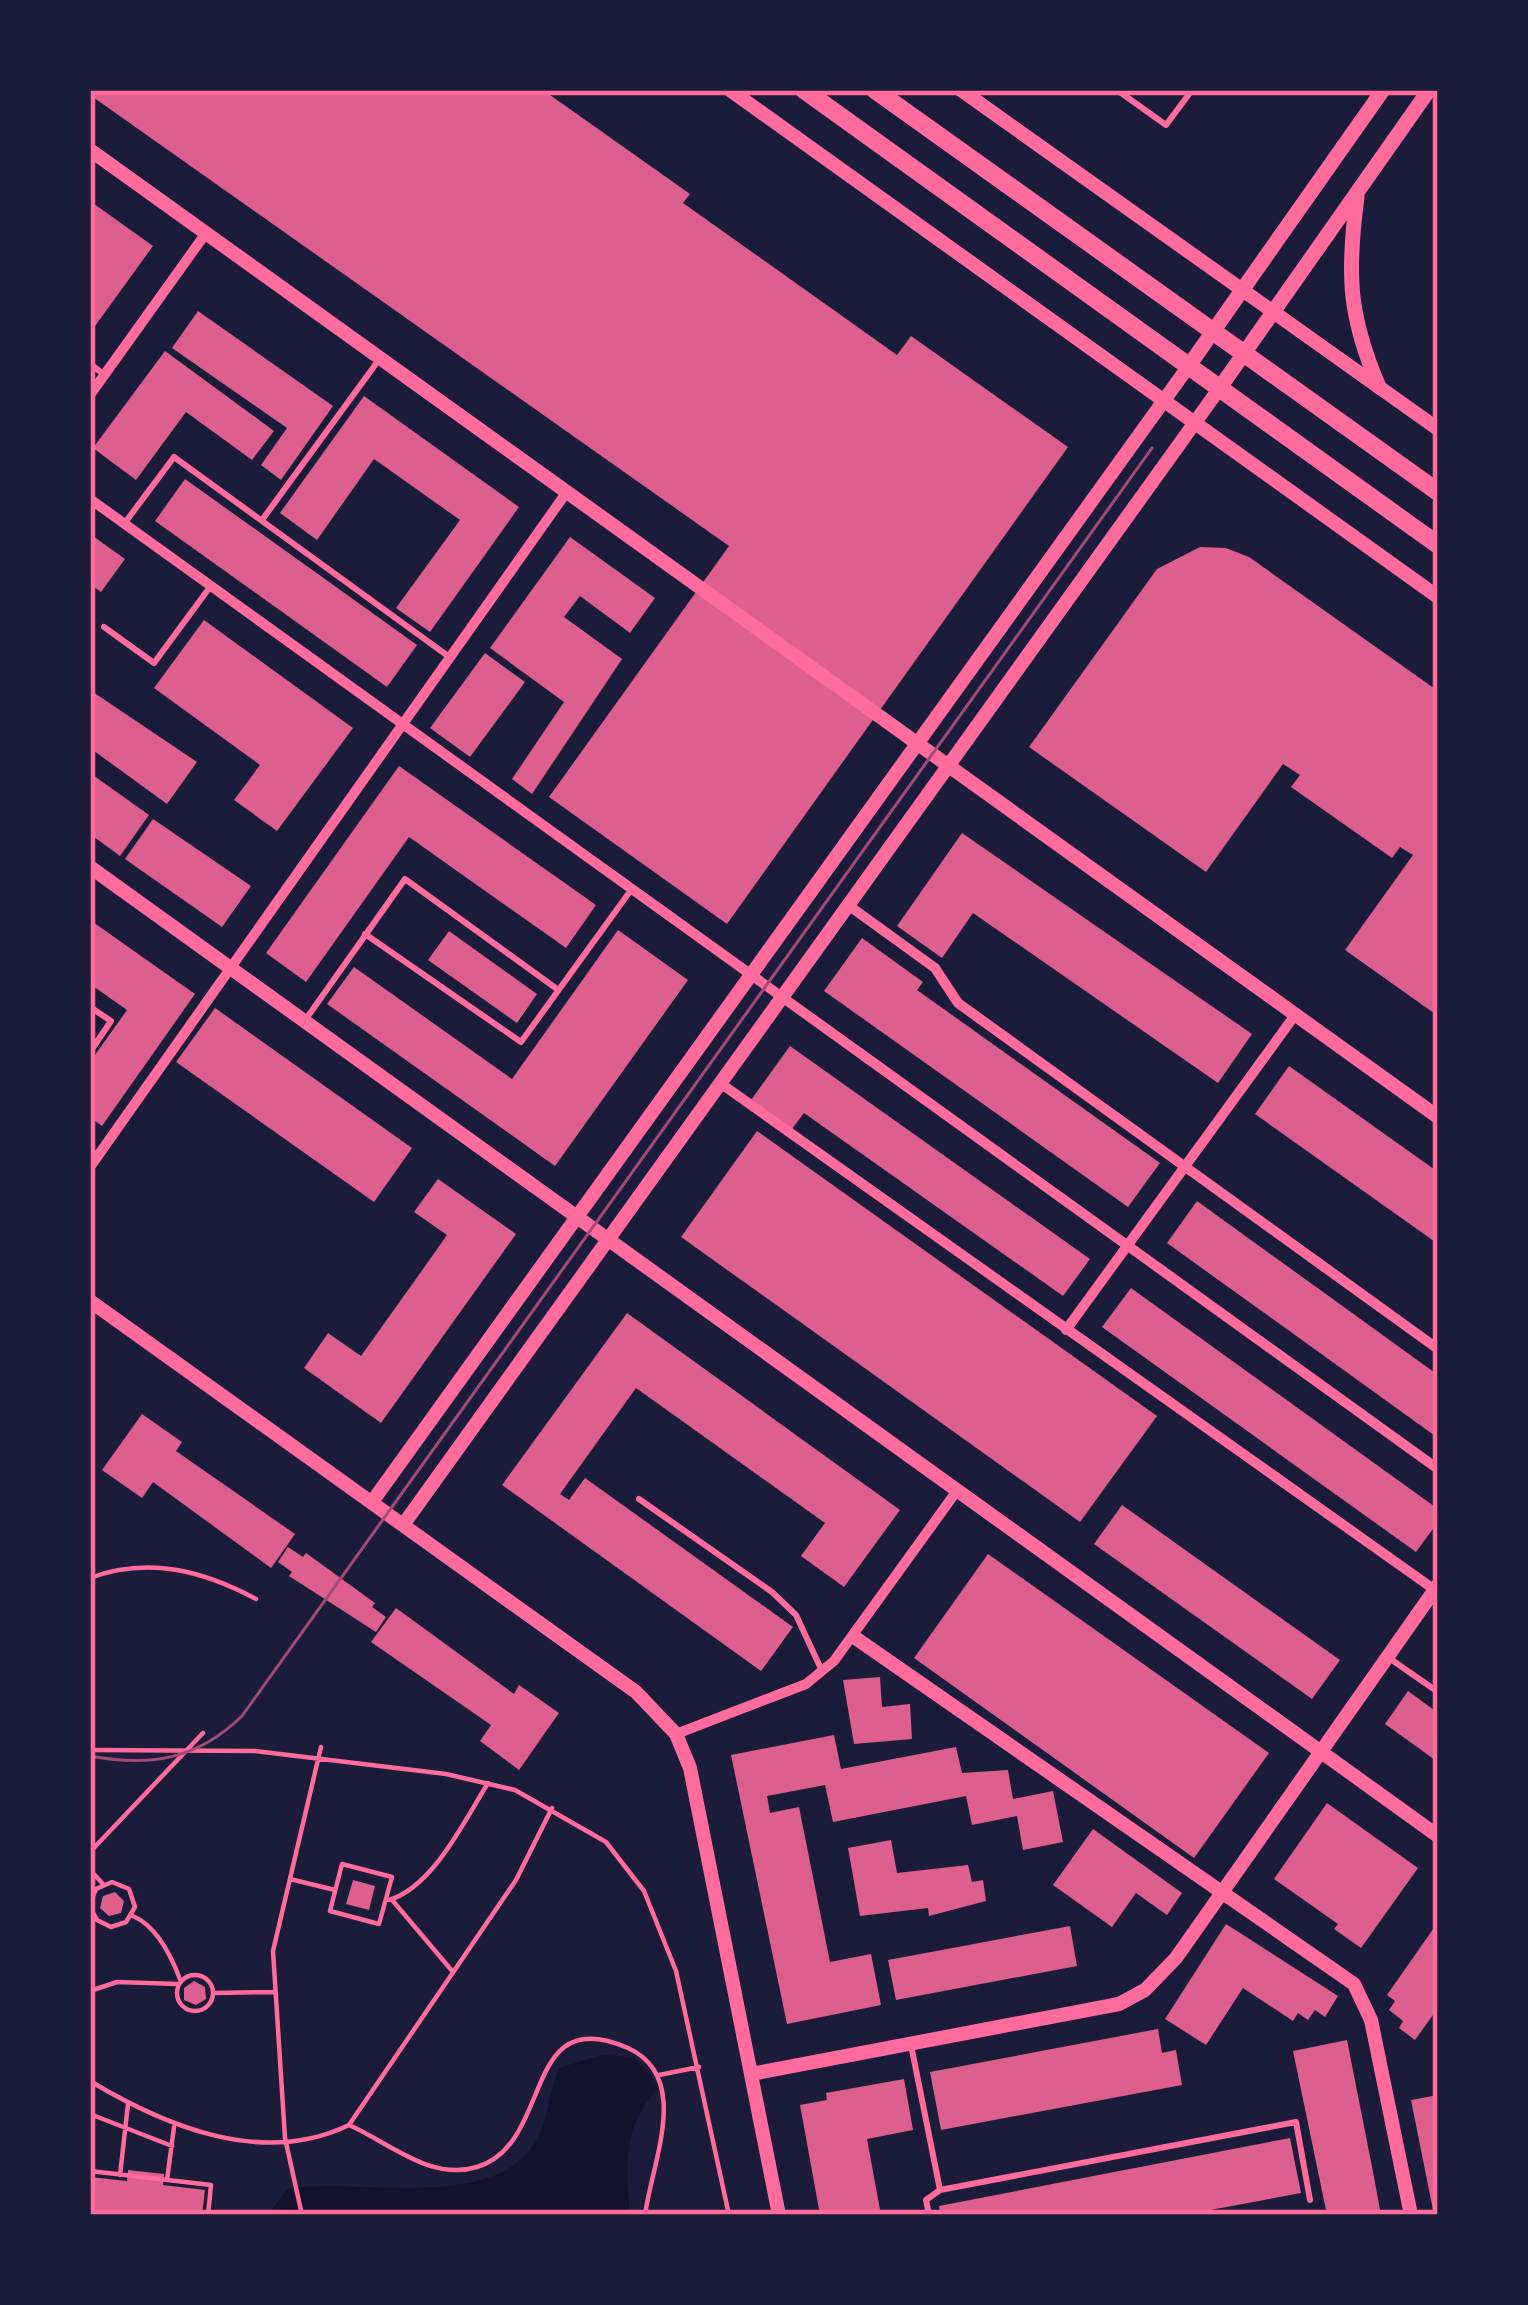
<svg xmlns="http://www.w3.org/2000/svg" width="1528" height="2305" font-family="Quicksand,sans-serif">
<rect width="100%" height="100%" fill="#1b1b3a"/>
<path fill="#12122b" d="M602,2055L633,2057L660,2087C623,2123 625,2165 630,2215H268L287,2189C356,2177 496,2214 536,2140C549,2117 549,2092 559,2068Z"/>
<path fill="#dd5f8e" d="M90,90H543L690,194L683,203L897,355L911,336L1068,447L727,924L549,797L729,546L90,95Z
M90,201L153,246L90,333Z
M198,311L333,406L281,480L261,465L287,428L172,348Z
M165,351L274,431L252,460L186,412L136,480L93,448Z
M364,396L519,507L430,632L396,608L460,520L374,459L317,540L280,513Z
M185,479L417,645L387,687L155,521Z
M90,534L125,559L101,592L90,584Z
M570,537L655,598L630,633L580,596L564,617L622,659L532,794L512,779L564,702L490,648Z
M1200,547L1226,548L1249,557L1438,691V1016L1345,950L1413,855L1400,847L1392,858L1291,787L1300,775L1283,764L1206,872L1029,747L1157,569Z
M204,620L353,728L277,831L234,800L260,765L154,688Z
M485,653L525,682L470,757L430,728Z
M90,690L197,762L167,804L90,748Z
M399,766L596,905L566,948L409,837L306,982L266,953Z
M90,773L149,815L120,856L90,834Z
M153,819L251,886L222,927L125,859Z
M962,833L1252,1034L1218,1083L973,913L942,958L897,926Z
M90,920L195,994L102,1126L90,1117V1062L127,1010L90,984Z
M618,930L688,980L555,1166L327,1004L354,967L512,1079Z
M449,931L537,994L517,1023L428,960Z
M862,938L923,982L917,990L1160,1163L1128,1207L824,991Z
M215,1008L412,1148L374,1202L176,1062Z
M790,1046L1090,1259L1063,1296L804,1113L792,1129L751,1100Z
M1289,1066L1438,1172V1244L1255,1114Z
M757,1131L1157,1416L1080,1522L681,1237Z
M438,1179L516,1234L381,1423L304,1368L328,1333L361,1356L423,1269L447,1235L414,1212Z
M1197,1201L1438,1375V1438L1167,1243Z
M1131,1288L1438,1509V1522L1416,1552L1102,1327Z
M627,1313L900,1510L844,1587L801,1556L825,1523L636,1388L560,1494L569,1500L585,1478L793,1627L761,1671L502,1485Z
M142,1414L182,1442L176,1451L295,1534L271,1568L153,1482L142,1498L102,1470Z
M1122,1505L1340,1660L1312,1699L1094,1544Z
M288,1547L303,1557L306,1553L375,1603L372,1607L386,1617L376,1632L289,1576L292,1572L278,1562Z
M988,1554L1269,1753L1194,1858L914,1658Z
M396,1608L514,1694L519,1685L559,1713L519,1770L480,1741L491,1725L371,1642Z
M880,1677L882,1707L910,1704L912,1739L854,1744L843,1680Z
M1408,1691L1438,1713V1762L1385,1724Z
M834,1735L841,1769L956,1747L962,1773L1008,1770L1013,1799L1053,1791L1063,1842L1023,1850L1017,1816L972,1825L966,1796L833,1822L825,1785L767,1796L770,1813L799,1807L830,1962L871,1954L881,2005L787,2024L731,1755Z
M1327,1803L1418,1868L1361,1948L1334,1929L1338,1924L1274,1879Z
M1093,1829L1182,1893L1167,1915L1136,1893L1112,1927L1053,1885Z
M891,1840L897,1873L968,1865L972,1882L983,1880L986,1901L929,1916L928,1908L860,1916L848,1848Z
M353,1880L375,1886L369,1910L346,1904Z
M115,1892L124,1901L121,1913L109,1916L100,1908L103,1896Z
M1438,1922V2008L1415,2040L1399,2028L1403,2021L1389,2010L1395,2001L1387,1995Z
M1226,1924L1338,1996L1325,2017L1315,2010L1308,2020L1298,2013L1293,2021L1243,1988L1206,2045L1165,2019Z
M1070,1926L1077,1966L896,2000L888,1960Z
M194,1981L205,1987L206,1999L196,2005L184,2000V1988Z
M1158,2029L1162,2053L1176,2050L1182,2085L941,2130L930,2072Z
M1347,2040L1373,2172L1381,2215H1327L1293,2051Z
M904,2079L913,2130L867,2139L881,2215H820L800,2105L827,2100L826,2093Z
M1438,2095V2215H1434L1411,2100Z
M1290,2138L1301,2193L1184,2215H941L939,2206Z
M128,2170L164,2174L163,2185L205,2190L202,2215H90V2177L127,2181Z"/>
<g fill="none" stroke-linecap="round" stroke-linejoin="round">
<path stroke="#ff6b9d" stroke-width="4.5" d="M90,1578C148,1556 204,1571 256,1599
M90,1750L255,1751L446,1774L515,1790L606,1842L644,1891L676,1971L729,2215
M90,1852L203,1733
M342,1864L392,1877L379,1924L330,1911Z
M90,1870L103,1884
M290,1879L335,1890
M389,1900C433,1887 465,1820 488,1783
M393,1901L453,1972
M90,1903L96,1889L112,1882L129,1889L135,1907L126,1922L111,1927L97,1920L90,1907
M133,1916C158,1927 172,1957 181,1982
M177 1993a18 18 0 1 1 36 0a18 18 0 1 1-36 0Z
M90,1991L117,1982L177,1984
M213,1993L274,1992
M659,2075L699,2067
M90,2081C165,2126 262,2167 349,2125L516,1880L552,1808
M90,2114L172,2146
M349,2125C390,2143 430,2181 477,2167C555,2143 520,2001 628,2048C692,2077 652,2162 645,2215
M90,2171L211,2185L208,2215
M120,2175L128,2104
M167,2180L174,2127
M302,2215L285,2138L273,1951L321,1747"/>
<path stroke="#ff6b9d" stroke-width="6" d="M1117,90L1166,125L1192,90
M90,364L105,375
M262,520L378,361
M124,524L174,457L448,656
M104,627L154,663L210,587
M365,934L521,1042L631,890
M90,1007L111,1021L90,1052
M306,1019L405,879L557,989
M639,1499L772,1592L796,1615L822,1671
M1389,1658L1438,1692
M911,2045L940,2190L926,2200L929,2215
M940,2190L1296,2122L1310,2200"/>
<path stroke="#ff6b9d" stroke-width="10" d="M90,395L206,233
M90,499L1438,1469
M848,905L935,968L958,1003L1438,1349
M720,1083L1435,1590
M90,1167L566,493
M1066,1330L1295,1015
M676,1734L806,1684L834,1661L956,1492"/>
<path stroke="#ff6b9d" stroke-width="14" d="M730,90L1438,597
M961,90L1438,429
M90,150L1438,1117
M90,867L1438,1836
M90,1301L636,1692L676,1734L690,1768L779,2215
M372,1502L1188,367
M403,1525L1219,389
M854,1637L1354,1984L1371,2020L1411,2215
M751,2074L1119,2004L1145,1990L1176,1958L1438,1585"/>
<path stroke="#ff6b9d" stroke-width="15" d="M1357,197C1347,273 1348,315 1379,387
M1188,367L1383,90
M1219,389L1429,90"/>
<path stroke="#ff6b9d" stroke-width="18" d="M804,90L1438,545
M875,90L1438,492"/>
<path stroke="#a44b75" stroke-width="3" d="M90,1756C150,1767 197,1760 242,1716L1152,448"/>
</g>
<rect width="1528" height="2305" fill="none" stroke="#1b1b3a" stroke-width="186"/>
<rect x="93" y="93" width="1342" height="2119" fill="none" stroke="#ff6b9d" stroke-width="4.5"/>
</svg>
